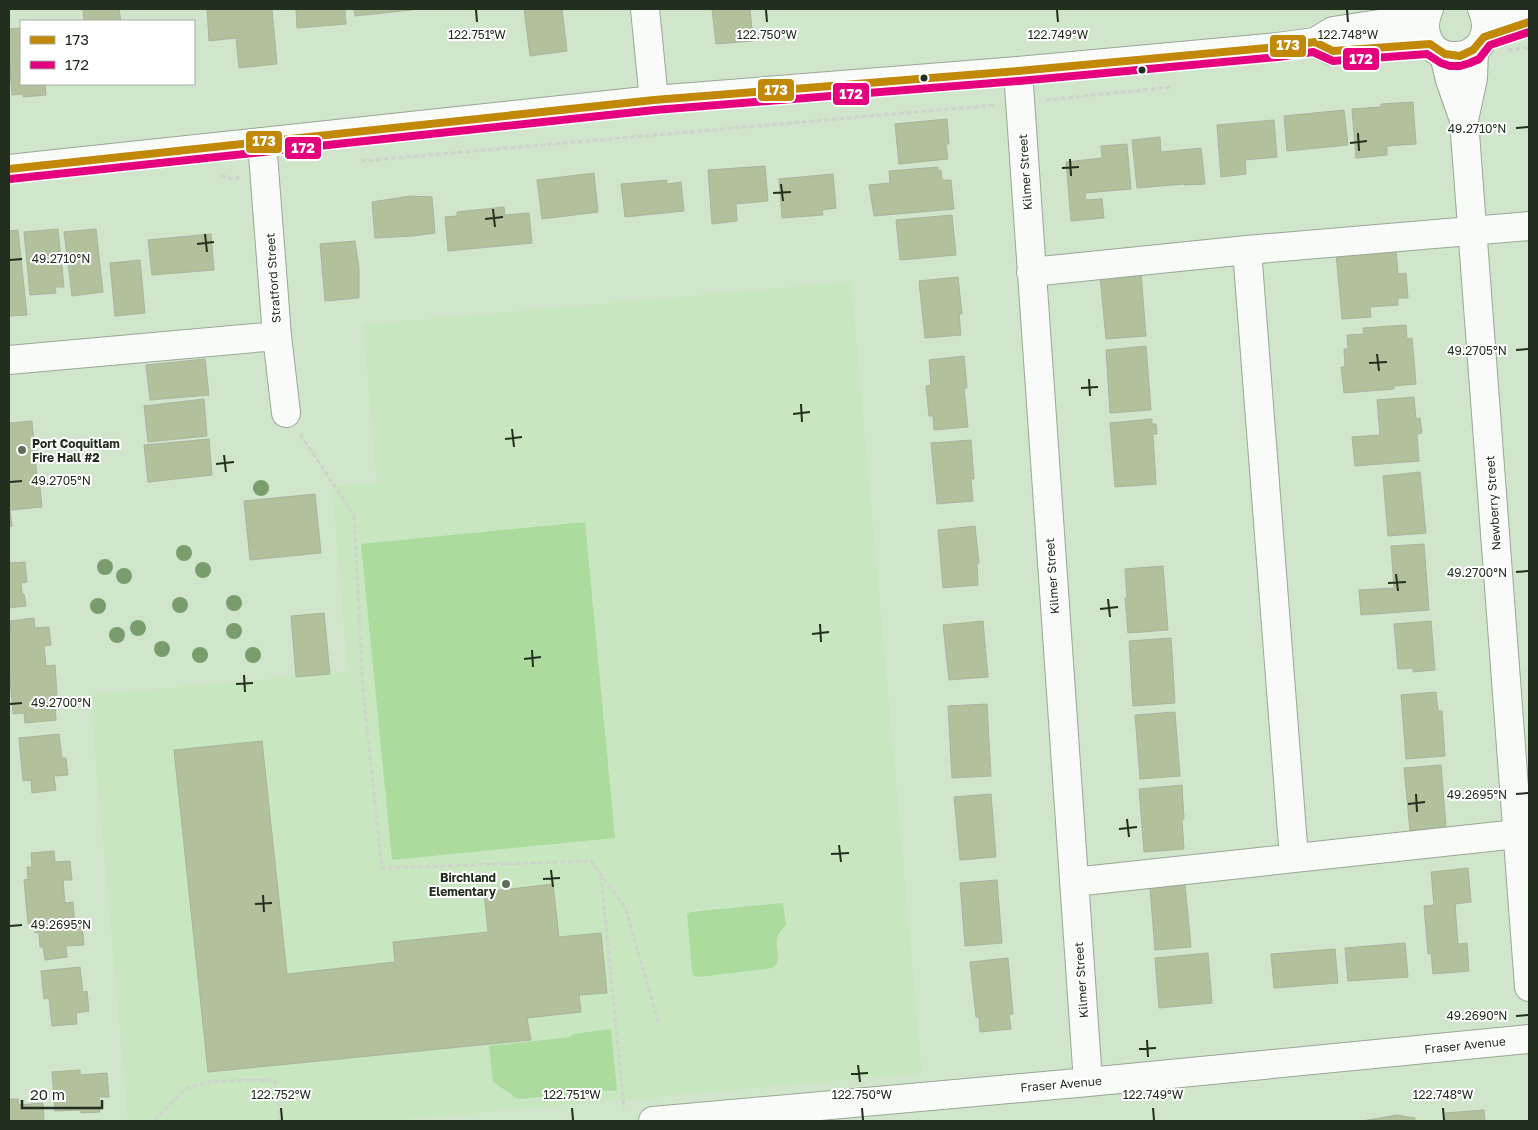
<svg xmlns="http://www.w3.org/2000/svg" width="1538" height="1130" font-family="'Golos Text',sans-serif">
<rect width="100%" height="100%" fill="#d1e4cc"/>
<path fill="#c8e6bf" d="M851,282L922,1073L384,1121H128L90,695L348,672L332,487L377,483L363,325Z"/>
<path fill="#acdc9d" d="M585,522L615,838L392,860L361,544Z
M783,903L786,925C783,929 777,935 777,939C775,951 783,959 773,968L700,977L694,976L692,972L687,914L691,912Z
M611,1029L617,1090L518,1099L493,1082L489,1046L570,1037L573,1034Z"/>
<path fill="#b3c09c" stroke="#aab4a0" d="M83,9H119L121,21H84Z
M207,9H272L277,64L239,68L236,38L209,41Z
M296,9H345L346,24L297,28Z
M354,9H411L412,10L355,16Z
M524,9H562L567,51L530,56Z
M712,9H750L753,41L716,44Z
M21,28V84H45L46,95L23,97V94L12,95L9,56V29Z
M1413,102L1416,144L1387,146V155L1356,158L1352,109L1381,107V104Z
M1344,110L1348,145L1287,151L1284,116Z
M947,119L949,144H946L948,159L899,164L895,124Z
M1274,120L1277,157L1245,160L1246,174L1221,177L1217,125Z
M1160,137L1161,152L1201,148L1205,184L1184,185V184L1137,188L1132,140Z
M1127,144L1131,189L1085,193L1086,200L1102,199L1104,218L1071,221L1066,162L1102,158L1101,146Z
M765,166L768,201L736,204L737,221L712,224L708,170Z
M938,167V171L941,170L942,180H951L954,209L874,216L869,185L890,183L889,171Z
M594,173L598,212L542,219L537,180Z
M833,174L836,208L822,210L823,215L782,218L779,179Z
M667,180V184L681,182L684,211L625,217L621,184Z
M410,196L432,197L435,233L413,236L375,238L372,202Z
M504,207L505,215L529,213L532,243L448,251L445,217L457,216V212Z
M952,215L956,255L900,260L896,220Z
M58,229L64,287H55L56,293L30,295L24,232Z
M96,229L103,292L72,296L64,232Z
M18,230L27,315L9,316V231Z
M211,234L214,270L152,275L148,240Z
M355,241L359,268V298L325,301L320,244Z
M1396,249L1398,274L1406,273L1408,298H1398V305L1370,307L1371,317L1342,319L1336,254Z
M140,260L145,313L115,316L110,263Z
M1141,273L1146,336L1106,339L1100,276Z
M958,277L962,314H959L961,335L925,338L919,281Z
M1406,325L1407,339L1412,338L1416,384L1394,386V389L1344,393L1341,367H1345L1344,349H1348L1347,335L1364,334L1363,328Z
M1146,346L1151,410L1110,413L1106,350Z
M964,356L967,388H964L968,427L934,430L933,416H929L926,386L931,385L929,360Z
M205,359L209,395L150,400L146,365Z
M1414,397L1416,419L1420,418L1422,433L1417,434L1419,461L1355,466L1352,437L1380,435L1377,400Z
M204,399L207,436L148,442L144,406Z
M1152,419V424H1156L1157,434H1153L1156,484L1115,487L1110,423Z
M32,421L37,478H39L42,507L10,510L12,526L9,527V423Z
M209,439L212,475L148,482L144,445Z
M971,440L974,479H971L973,501L937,504L931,443Z
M1420,472L1426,533L1388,536L1383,476Z
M315,494L321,553L250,560L244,501Z
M975,526L979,563H977L978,585L943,588L938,530Z
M1424,544L1429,610L1361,615L1359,590L1394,588L1391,546Z
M9,553L10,563L25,562L27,582L21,583L22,594H24L26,606L9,608Z
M1163,566L1168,630L1128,633L1125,598H1127L1125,569Z
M324,613L330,674L296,677L291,616Z
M34,618L35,628L49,627L51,645L44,646L46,666L55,665L57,695L51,696V705H55L56,720L25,723L24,713L13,714L9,667V632H11L10,621Z
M983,621L988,677L949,680L943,625Z
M1431,621L1435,670L1413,672V668L1398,669L1394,624Z
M1171,638L1175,703L1133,706L1129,641Z
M1436,692L1438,711H1442L1445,756L1406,759L1401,695Z
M987,704L991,776L952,778L948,706Z
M1175,712L1180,776L1140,779L1135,715Z
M59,734L62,758H66L68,775L54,776L56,790L32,793L31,780L23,781L19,738Z
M262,741L287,974L395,962L393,942L488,932L484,892L553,884L559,937L601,933L607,993L579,995L581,1012L527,1018L531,1040L208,1072L174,750Z
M1441,765L1446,827L1410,831L1404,768Z
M1182,785L1184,819H1182L1184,849L1144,852L1139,789Z
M991,794L996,857L960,860L954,797Z
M54,851L55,862L70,861L72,880H63L65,903L73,902L75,925L82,924L84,945L66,946L67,957L45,960L43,947H40L39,932L35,933L34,923L28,924L24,880L28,879L27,867H32L31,853Z
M1468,868L1471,902L1455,904L1458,944L1467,943L1469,971L1433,974L1431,953L1428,954L1424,906L1434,905L1431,872Z
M997,880L1002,943L965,946L960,883Z
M1185,885L1191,947L1155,950L1150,888Z
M1405,943L1408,977L1348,981L1345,948Z
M1335,949L1338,983L1274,988L1271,954Z
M1208,953L1212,1003L1159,1008L1155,958Z
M1008,958L1013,1014L1009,1015L1011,1029L980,1032L979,1017H976L970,962Z
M80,967L83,992L87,991L89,1011L76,1013L77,1024L52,1026L49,998L44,999L41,971Z
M80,1070V1075L107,1073L109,1097H99L100,1112L81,1113V1110L55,1111L52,1072Z
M9,1099H18L19,1105L43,1103L44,1121H9Z
M1484,1110L1485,1121H1445V1113Z
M1397,1115L1415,1118V1121H1362Z"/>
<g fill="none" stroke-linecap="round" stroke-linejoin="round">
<g stroke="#99a896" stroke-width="30">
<path id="minor" d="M645,9L654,100
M1474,50L1473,78L1464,120L1529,987
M1444,55L1450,80L1464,120
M1018,71L1088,1082
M262,142L277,336L286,413
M1247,250L1294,858
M1031,272L1247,250L1529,226
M9,360L277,336
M1074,882L1517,834
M653,1121L1088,1082L1529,1039"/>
</g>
<g stroke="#99a896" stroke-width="30">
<path id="major" d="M1429,9C1419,30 1429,57 1455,56C1482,56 1492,31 1482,9
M1482,9L1529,19
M1315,42L1333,51L1430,44
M9,169L654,100L1018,71L1277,47L1315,42L1333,31L1425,17"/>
</g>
<path stroke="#ced4cc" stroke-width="3" stroke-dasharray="5 2.5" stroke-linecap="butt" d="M1508,50L1529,48
M1046,100L1171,87
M361,161L995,105
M221,175L231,179L239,178
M300,434L354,515L363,691L382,868L591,861L625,907L659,1024
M601,875L624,1108
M154,1121L186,1088L214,1081L275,1080L280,1121"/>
<use href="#minor" stroke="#f8fbf7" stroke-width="28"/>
<use href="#major" stroke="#f8fbf7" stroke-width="28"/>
<g stroke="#fff" stroke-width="11">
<path id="bus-1" d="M9,169L654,100L1018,71L1277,47L1315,42L1333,51L1430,44L1445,54L1460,56L1473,50L1484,37L1529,22"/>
</g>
<g stroke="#fff" stroke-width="11">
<path id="bus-2" d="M10,179L655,110L1019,81L1278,57L1313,52L1333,61L1427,54L1441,63L1450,66H1460L1470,63L1479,59L1490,45L1529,32"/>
</g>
<use href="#bus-1" stroke="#c28808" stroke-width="8"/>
<use href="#bus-2" stroke="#e5007d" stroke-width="8"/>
</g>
<g fill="#7a9d6d">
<circle cx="261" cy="488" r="8"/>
<circle cx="184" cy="553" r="8"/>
<circle cx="105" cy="567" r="8"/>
<circle cx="203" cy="570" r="8"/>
<circle cx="124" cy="576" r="8"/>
<circle cx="234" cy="603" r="8"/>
<circle cx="180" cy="605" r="8"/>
<circle cx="98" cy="606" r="8"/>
<circle cx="138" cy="628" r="8"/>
<circle cx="234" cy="631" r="8"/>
<circle cx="117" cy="635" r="8"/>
<circle cx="162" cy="649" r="8"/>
<circle cx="200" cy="655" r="8"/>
<circle cx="253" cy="655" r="8"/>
</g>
<path fill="none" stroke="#222e1e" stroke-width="2" d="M476,10L477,22M766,10L767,22M1057,10L1058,22M1347,10L1348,22M1516,128L1528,127M1358,133L1359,151M1350,143L1367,141M1070,159L1071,176M1062,168L1079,167M781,184L783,201M773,193L791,192M493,209L495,227M485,219L503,217M205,234L207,252M197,244L214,242M10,260L22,259M1516,350L1528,349M1377,354L1379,371M1369,363L1387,362M1089,379L1090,396M1081,388L1098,387M801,404L802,422M793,414L810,412M512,429L514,447M505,439L522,437M224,455L226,472M216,464L234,462M10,482L22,481M1516,572L1528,571M1396,574L1398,591M1388,583L1406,582M1108,599L1110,617M1100,609L1118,607M820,624L821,642M812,634L829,632M532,650L533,667M524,659L541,657M244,675L245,692M236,684L253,683M10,704L22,703M1416,794L1417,812M1516,794L1528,793M1408,804L1425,802M1127,819L1129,837M1119,829L1137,827M839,845L841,862M831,854L849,853M551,870L553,887M543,879L560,878M263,895L264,912M255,904L272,903M10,926L22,925M1516,1016L1528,1015M1147,1040L1148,1057M1139,1049L1156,1048M858,1065L860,1082M851,1074L868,1073M281,1108L282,1120M572,1108L573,1120M862,1108L863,1120M1153,1108L1154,1120M1443,1108L1444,1120"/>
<g fill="#222e1e" stroke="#fff" stroke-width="2">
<circle cx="1142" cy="70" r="4.5"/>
<circle cx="924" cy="78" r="4.5"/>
</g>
<g fill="#5f6e5b" stroke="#fff" stroke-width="2">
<circle cx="22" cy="450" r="5"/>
<circle cx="506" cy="884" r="5"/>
</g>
<g text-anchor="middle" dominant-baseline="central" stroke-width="4" stroke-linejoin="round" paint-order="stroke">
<g font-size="12" fill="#222e1e" stroke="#fff">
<text transform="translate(1025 172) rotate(-94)">Kilmer Street</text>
<text transform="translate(273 278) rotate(-94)">Stratford Street</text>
<text transform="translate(1493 503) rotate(-94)">Newberry Street</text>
<text transform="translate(1052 576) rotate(-94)">Kilmer Street</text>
<text transform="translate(1081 980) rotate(-94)">Kilmer Street</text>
<text transform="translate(1465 1045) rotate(-6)">Fraser Avenue</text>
<text transform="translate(1061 1084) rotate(-5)">Fraser Avenue</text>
</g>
<g font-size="12" font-weight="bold" fill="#222e1e" stroke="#fff" text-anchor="start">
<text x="32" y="443">Port Coquitlam<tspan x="32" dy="14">Fire Hall #2</tspan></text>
<text x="496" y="877" text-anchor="end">Birchland<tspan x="496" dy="14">Elementary</tspan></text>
</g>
</g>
<g font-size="12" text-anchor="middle" fill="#222e1e" stroke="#fff" stroke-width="4" stroke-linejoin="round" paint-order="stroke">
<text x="477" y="39">122.751°W</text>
<text x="767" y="39">122.750°W</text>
<text x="1058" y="39">122.749°W</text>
<text x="1348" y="39">122.748°W</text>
<text x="1477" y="133">49.2710°N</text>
<text x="61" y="263">49.2710°N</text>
<text x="1477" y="355">49.2705°N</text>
<text x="61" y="485">49.2705°N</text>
<text x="1477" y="577">49.2700°N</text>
<text x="61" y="707">49.2700°N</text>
<text x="1477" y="799">49.2695°N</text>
<text x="61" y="929">49.2695°N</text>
<text x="1477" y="1020">49.2690°N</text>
<text x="281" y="1099">122.752°W</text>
<text x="572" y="1099">122.751°W</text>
<text x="862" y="1099">122.750°W</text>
<text x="1153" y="1099">122.749°W</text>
<text x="1443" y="1099">122.748°W</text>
</g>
<g stroke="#fff" stroke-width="2">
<rect x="1269" y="34" width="38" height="24" rx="5" fill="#c28808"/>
<rect x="1342" y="47" width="38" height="24" rx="5" fill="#e5007d"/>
<rect x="757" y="78" width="38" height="24" rx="5" fill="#c28808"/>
<rect x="832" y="82" width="38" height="24" rx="5" fill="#e5007d"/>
<rect x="245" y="130" width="38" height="24" rx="5" fill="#c28808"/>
<rect x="284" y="136" width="38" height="24" rx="5" fill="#e5007d"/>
</g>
<g font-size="14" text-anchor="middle" font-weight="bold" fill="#fff">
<text x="1288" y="50">173</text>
<text x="1361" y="64">172</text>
<text x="776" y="95">173</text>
<text x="851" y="99">172</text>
<text x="264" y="146">173</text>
<text x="303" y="153">172</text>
</g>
<rect width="1538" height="1130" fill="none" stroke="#222e1e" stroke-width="20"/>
<rect x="20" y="20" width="175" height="65" fill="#ffffff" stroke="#a7aba5"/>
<rect x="30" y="36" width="25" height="8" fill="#c28808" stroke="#a7aba5"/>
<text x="65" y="45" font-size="15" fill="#222e1e">173</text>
<rect x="30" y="61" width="25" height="8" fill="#e5007d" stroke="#a7aba5"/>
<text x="65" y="70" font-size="15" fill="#222e1e">172</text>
<path d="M22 1100v8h80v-8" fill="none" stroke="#222e1e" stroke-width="2.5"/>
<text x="30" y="1100" font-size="15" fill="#222e1e" stroke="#ffffff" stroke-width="4" paint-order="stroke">20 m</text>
</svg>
